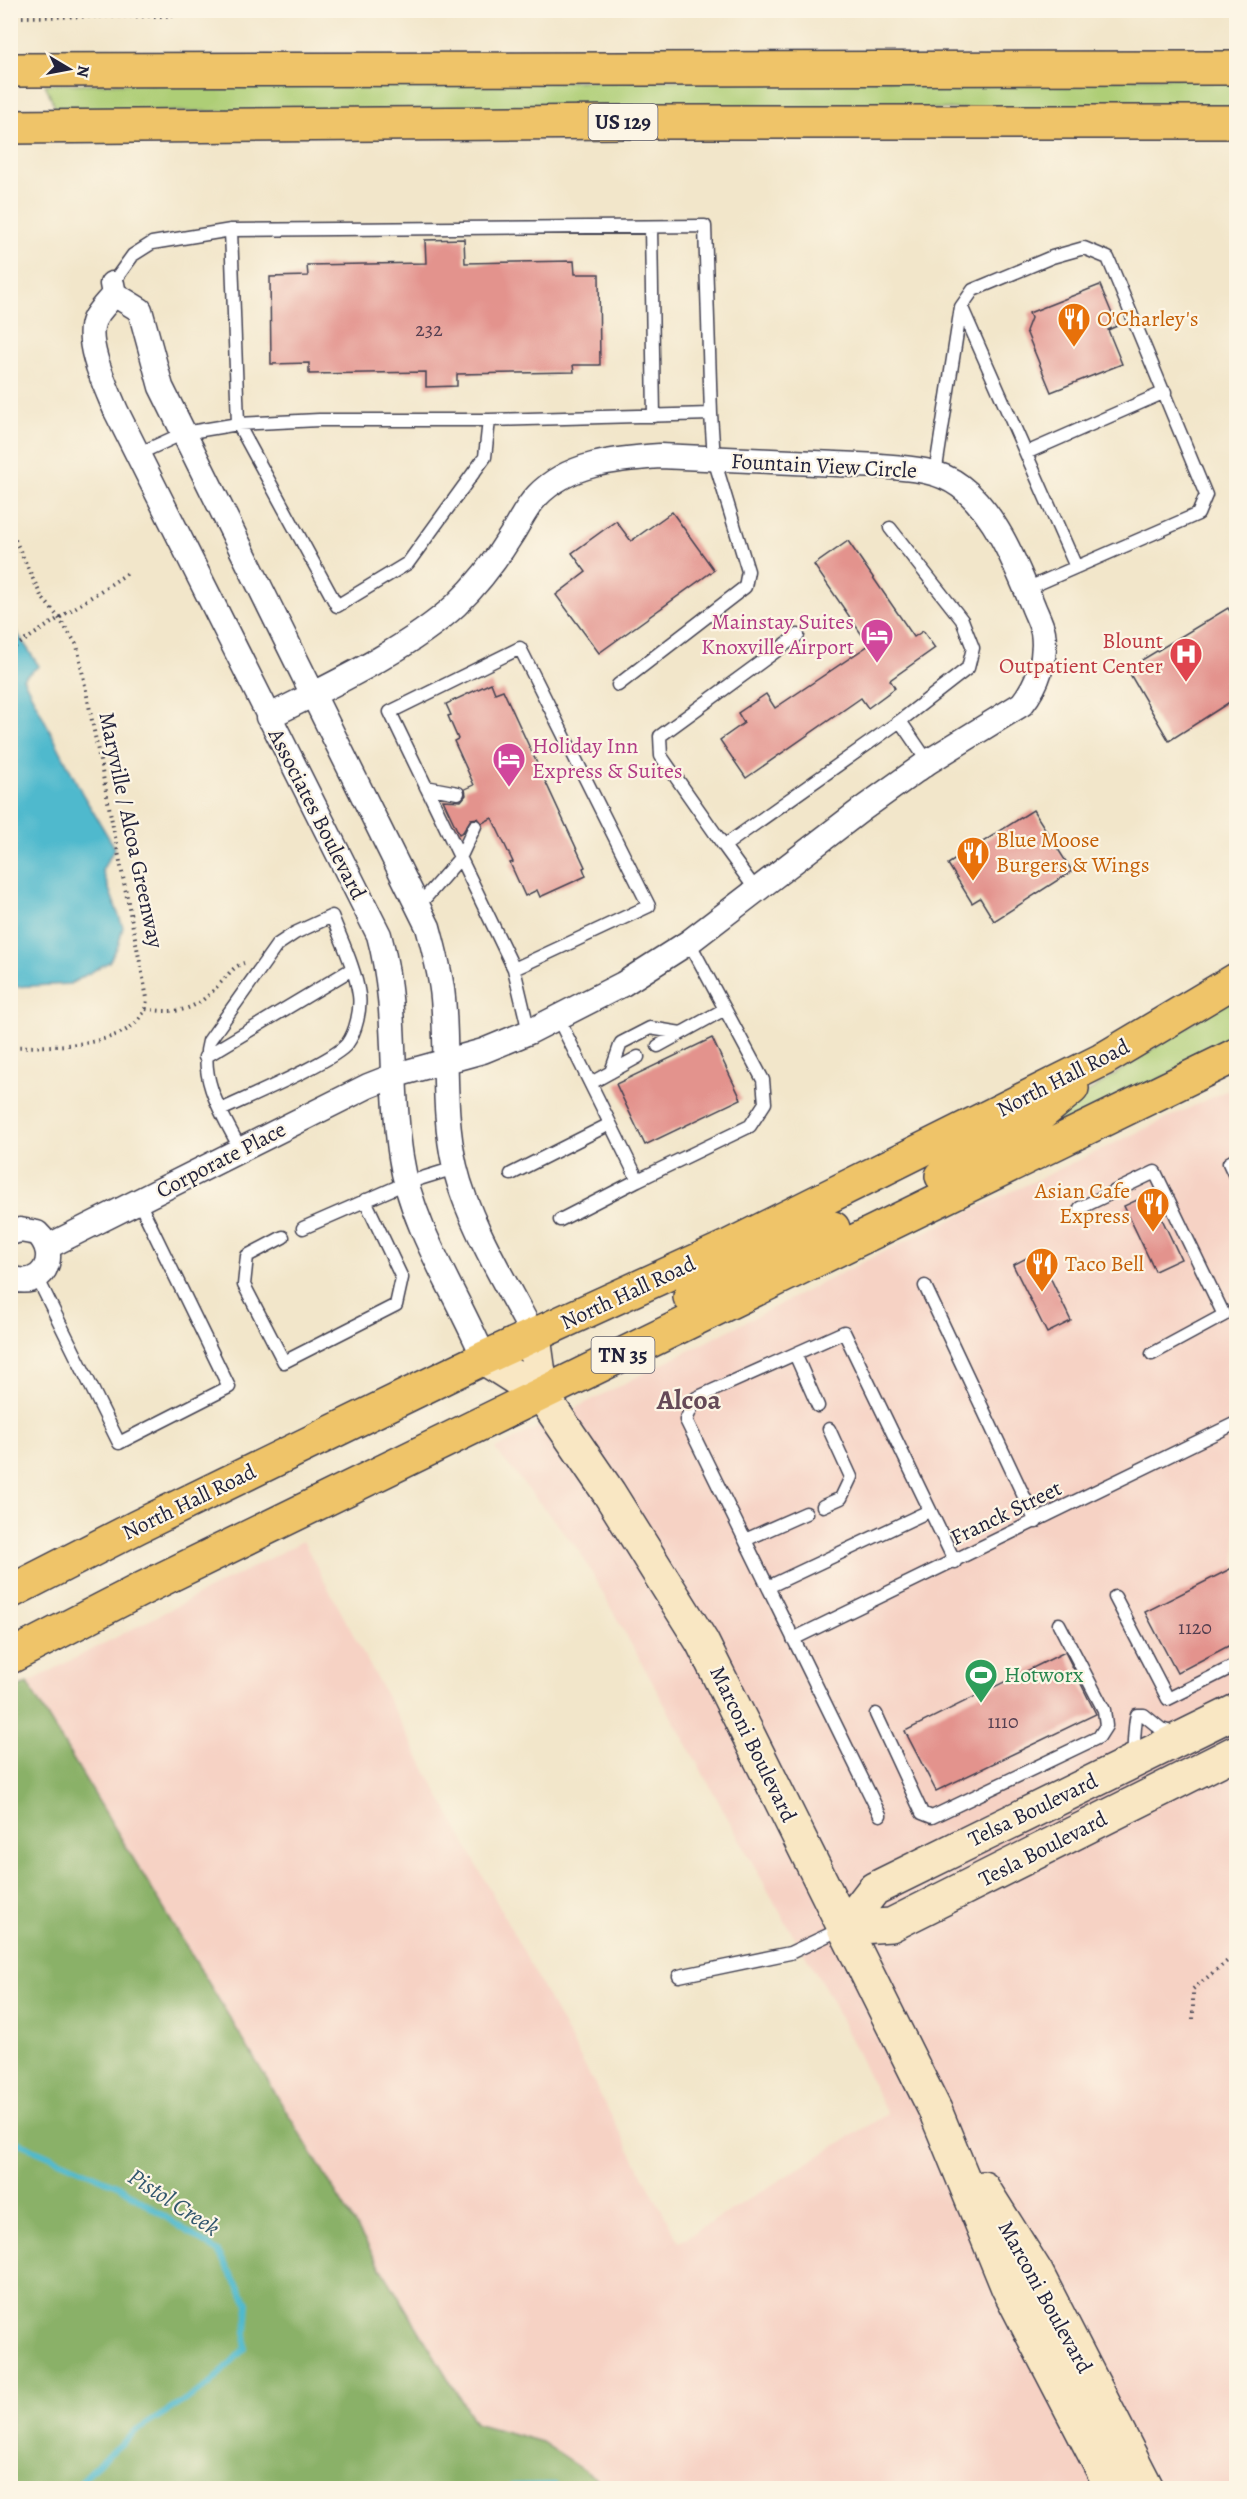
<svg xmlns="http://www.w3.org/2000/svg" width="1247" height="2499" font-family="Alegreya,serif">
<rect width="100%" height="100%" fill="#fcf5e5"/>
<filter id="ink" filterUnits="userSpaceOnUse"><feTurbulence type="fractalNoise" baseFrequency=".0167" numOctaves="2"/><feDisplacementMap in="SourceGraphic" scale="12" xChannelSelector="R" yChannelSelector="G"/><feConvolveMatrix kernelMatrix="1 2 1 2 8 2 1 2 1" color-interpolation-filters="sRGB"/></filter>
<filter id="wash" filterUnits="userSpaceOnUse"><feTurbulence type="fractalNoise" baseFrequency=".008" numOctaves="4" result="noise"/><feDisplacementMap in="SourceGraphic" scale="24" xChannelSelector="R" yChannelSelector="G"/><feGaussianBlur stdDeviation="1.35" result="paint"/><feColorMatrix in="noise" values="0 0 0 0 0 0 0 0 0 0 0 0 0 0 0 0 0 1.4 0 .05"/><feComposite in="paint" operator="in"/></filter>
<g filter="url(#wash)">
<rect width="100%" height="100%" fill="#f2e6ca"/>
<path fill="#f6d2c4" d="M1236,1086V2488H605L594,2477L542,2442L475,2423L27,1683L303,1541L679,2242L887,2114L827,1991L782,1916L580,1552L495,1449L885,1251Z"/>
<path fill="#aece76" stroke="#687858" stroke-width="1.5" d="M1236,77V108L57,112L45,84Z
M1236,994V1042L968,1172Z"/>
<path fill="#8ab167" stroke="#566a51" stroke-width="1.5" d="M27,1683L475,2423L542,2442L594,2477L605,2488H11L10,1693Z"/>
<path fill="#50b9cd" stroke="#396e84" stroke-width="1.5" d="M10,622L39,666L23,678L83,795L115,848L102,870L123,927L118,946L109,962L70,984L11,987Z"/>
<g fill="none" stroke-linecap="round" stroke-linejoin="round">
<path stroke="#50b9cd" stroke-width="6" d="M10,2139L119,2186L218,2252L248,2303L245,2348L209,2385L136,2431L88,2473L77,2488
M508,2488L513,2486L555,2485L560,2488"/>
</g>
<g id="blocks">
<path fill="#e3938d" d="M464,239L465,263L574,261L575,274H599L600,365H573L574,372L457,374V386L426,387V372L309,374V363L271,364L270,277L308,276L307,265L426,263L425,240Z
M1100,285L1117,326L1108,330L1122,364L1051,392L1026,331L1031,318L1029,313Z
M672,512L714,570L599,653L556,595L586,572L572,553L616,521L631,541Z
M848,541L914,637L923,631L935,648L890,680L895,688L868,708L861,698L746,778L720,740L744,723L738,713L766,694L775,708L869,645L814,565Z
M1228,608L1236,622V698L1169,741L1127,669Z
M491,683L495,693L503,690L585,867L583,868L586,876L540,897L537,890L525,896L510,863L513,862L492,818L482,823L478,818L471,819L463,832L459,834L443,800L461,801L466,795L465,789L474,785L454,741L458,739L448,716L451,715L446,704Z
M1033,810L1072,871L994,921L980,898L972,903L948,864Z
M712,1038L741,1099L645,1145L616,1084Z
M1150,1194L1181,1259L1155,1271L1124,1206Z
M1038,1252L1071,1321L1047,1333L1013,1265Z
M1236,1566V1642L1177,1673L1145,1612Z
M1065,1652L1096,1714L936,1791L905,1731Z"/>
</g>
</g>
<g filter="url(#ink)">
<use href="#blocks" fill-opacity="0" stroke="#413f50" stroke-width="1.5"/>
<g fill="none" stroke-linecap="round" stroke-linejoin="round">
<g stroke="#413f50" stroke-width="15">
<path id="lane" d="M651,227L654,416
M112,284L133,255L152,243L231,230
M962,308L1076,567
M489,420L485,457L408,563L337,606L238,424L231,230L705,226L711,414
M1026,453L1165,392
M138,454L184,433L238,424L319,420H489L711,414L714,459L748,571L745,587L618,685
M935,474L961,307L973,290L1052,257L1084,248L1108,258L1206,495L1198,514L1026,589
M890,528L962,620L973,648L968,668L900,721L928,762
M798,635L660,736L661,756L724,846L900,721
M426,787L458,793
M724,846L756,890
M419,905L460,858L475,826
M514,969L390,712L520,648L649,906L514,969L529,1032
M558,1018L638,1180L750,1126L765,1103L763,1080L689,942
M658,1046L725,1009
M205,1057L352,969
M611,1072L621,1043L650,1028L681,1033
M591,1083L638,1057
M221,1110C246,1098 334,1061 347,1044C356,1032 361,1009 359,995C355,968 342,942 332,916L295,933L277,945L209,1041C198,1079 224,1117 241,1150
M1236,1159L1229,1163L1236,1178
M511,1174L610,1124
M1080,1208L1155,1172L1224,1315L1152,1354
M560,1220L638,1180
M303,1228L406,1183L455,1168
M283,1237L247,1256L244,1285L284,1362L396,1305L402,1278L365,1200
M37,1277L119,1443L229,1387L139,1202
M925,1286L1036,1522
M795,1354L818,1406
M823,1506L841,1498L851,1477L829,1429
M745,1540L806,1513
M768,1587L929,1511
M1115,1597L1168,1699L1236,1665
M793,1639L1236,1423
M876,1714L922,1813L932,1817L1099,1737L1106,1726L1104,1710L1059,1624
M1134,1755C1133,1752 1135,1719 1137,1715H1144L1161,1729L1171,1732L1173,1737
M880,1815L686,1420L696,1398L844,1332L955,1562
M679,1976L790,1953L843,1928"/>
</g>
<g stroke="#413f50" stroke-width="27">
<path id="street" d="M112,284L114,294L140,310L161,387L428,927C434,950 441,974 443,998C448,1054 442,1112 455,1167C468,1223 507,1285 534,1337
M114,294C108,302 98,311 94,320C84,343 107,389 116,411L379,935C399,1008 389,1083 401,1157C411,1226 457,1294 484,1358
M10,1233L20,1230L37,1233C62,1256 41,1292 10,1277
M47,1247L368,1086L396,1075L483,1051L529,1032L623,984L689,942L861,810L928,762L1022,704C1038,684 1047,658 1043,632C1041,623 1036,614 1033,606C1016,565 996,513 960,486C938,469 907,468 880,466L660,456C617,459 568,463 537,496C527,506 520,521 512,534C496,560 478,584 456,605C406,651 329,686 268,717"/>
</g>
<g stroke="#413f50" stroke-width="36">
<path id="secondary" d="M534,1337L542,1395
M484,1358L542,1395L609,1493L702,1642L935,2110L1008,2288L1112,2488
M844,1928L874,1889L1236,1711
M844,1928L891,1925L1236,1752
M983,2188L1036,2272L1147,2488"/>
</g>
<g stroke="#413f50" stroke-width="36">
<path id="primary" d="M942,1176L1024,1128L1072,1088
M690,1297L833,1228
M10,1592L137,1527L484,1358L729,1246L1102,1060L1236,980
M10,1657L142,1589L1236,1055"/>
</g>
<g stroke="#413f50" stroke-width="36">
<path id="highway" d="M10,70L1236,68
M10,127L626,122H1236"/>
</g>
<path stroke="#413f50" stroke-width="4" stroke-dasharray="1.5 4.5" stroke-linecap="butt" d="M10,17L163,16L247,10
M10,529L41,596L59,618L77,645L147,998C145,1050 48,1046 10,1047
M10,650L128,573
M146,1009C182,1015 198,1009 222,981C229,974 234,966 244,963
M1193,2019V1989L1236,1954"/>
<use href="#lane" stroke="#fff" stroke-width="12"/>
<use href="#street" stroke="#fff" stroke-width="24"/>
<use href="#secondary" stroke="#f9e7c3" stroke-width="33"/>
<use href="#primary" stroke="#efc469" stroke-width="33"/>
<use href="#highway" stroke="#efc469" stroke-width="33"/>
</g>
</g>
<defs>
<g id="restaurant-pin" transform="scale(1.725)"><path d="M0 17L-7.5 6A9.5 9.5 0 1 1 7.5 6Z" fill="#e8710a" stroke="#fcf5e5"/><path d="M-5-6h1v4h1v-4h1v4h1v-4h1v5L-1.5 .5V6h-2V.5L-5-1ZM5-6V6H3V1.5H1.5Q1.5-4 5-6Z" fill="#fff"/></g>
<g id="hotel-pin" transform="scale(1.725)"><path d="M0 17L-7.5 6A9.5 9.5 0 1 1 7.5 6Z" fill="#d1479c" stroke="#fcf5e5"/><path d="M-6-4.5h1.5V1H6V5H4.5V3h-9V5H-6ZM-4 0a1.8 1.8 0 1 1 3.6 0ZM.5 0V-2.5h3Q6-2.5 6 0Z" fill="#fff"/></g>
<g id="hospital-pin" transform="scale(1.725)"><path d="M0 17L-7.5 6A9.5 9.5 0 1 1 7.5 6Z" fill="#e0444e" stroke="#fcf5e5"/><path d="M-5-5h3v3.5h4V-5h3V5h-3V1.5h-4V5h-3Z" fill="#fff"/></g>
<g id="stadium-pin" transform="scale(1.725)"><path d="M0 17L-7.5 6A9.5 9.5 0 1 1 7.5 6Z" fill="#2e9e5b" stroke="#fcf5e5"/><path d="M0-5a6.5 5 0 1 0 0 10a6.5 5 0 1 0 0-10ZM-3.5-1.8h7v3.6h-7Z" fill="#fff"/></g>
</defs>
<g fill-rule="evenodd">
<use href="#restaurant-pin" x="1074" y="319"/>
<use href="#hotel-pin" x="877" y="635"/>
<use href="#hospital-pin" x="1186" y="654"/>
<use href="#hotel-pin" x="509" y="759"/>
<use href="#restaurant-pin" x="973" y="853"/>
<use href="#restaurant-pin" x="1153" y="1204"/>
<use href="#restaurant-pin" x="1042" y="1264"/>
<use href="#stadium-pin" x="981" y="1675"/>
</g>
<g text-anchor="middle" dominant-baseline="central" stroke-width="4.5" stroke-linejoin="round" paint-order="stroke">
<g font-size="20" fill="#523e50">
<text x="429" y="329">232</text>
<text x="1195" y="1627">1120</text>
<text x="1003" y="1721">1110</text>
</g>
<g fill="#fcf5e5" stroke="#63616e" stroke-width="1.5">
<rect x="588.5" y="104" width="69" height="36" rx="4.5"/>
<rect x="591.5" y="1337" width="63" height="36" rx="4.5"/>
</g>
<g font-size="21" font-weight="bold" fill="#22223b">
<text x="623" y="122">US 129</text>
<text x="623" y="1355">TN 35</text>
</g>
<g font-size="22" fill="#c56008" stroke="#fcf5e5" text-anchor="start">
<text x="1097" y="319">O'Charley's</text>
<text x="996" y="840">Blue Moose<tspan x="996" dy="25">Burgers &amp; Wings</tspan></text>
<text x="1130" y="1191" text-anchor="end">Asian Cafe<tspan x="1130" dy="25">Express</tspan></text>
<text x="1065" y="1264">Taco Bell</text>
</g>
<g font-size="22" fill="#22223b" stroke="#fcf5e5">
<text transform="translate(824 466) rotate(3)">Fountain View Circle</text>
<text transform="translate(317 814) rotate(63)">Associates Boulevard</text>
<text transform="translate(131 830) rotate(78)">Maryville / Alcoa Greenway</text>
<text transform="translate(1063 1078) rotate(-27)">North Hall Road</text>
<text transform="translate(221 1160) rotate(-27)">Corporate Place</text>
<text transform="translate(628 1293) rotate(-25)">North Hall Road</text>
<text transform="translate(189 1502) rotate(-26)">North Hall Road</text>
<text transform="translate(1006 1513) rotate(-26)">Franck Street</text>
<text transform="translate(753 1744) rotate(64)">Marconi Boulevard</text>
<text transform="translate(1033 1810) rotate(-26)">Telsa Boulevard</text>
<text transform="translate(1043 1849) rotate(-27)">Tesla Boulevard</text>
<text transform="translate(1045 2297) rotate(61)">Marconi Boulevard</text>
</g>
<g font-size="22" fill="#b23c85" stroke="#fcf5e5" text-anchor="end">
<text x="854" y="622">Mainstay Suites<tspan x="854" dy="25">Knoxville Airport</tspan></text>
<text x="532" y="746" text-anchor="start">Holiday Inn<tspan x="532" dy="25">Express &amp; Suites</tspan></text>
</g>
<g font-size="22" fill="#be3a42" stroke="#fcf5e5" text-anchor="end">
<text x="1163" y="641">Blount<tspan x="1163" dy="25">Outpatient Center</tspan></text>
</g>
<g font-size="22" fill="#27864d" stroke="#fcf5e5" text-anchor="start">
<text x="1004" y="1675">Hotworx</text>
</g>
<g font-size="24" font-style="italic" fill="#32576e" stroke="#fcf5e5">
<text transform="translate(174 2202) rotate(33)">Pistol Creek</text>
</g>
<g font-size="28" font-weight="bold" fill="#664a58" stroke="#fcf5e5">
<text x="689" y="1400">Alcoa</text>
</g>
</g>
<rect width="1247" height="2499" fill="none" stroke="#fcf5e5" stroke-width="36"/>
<g transform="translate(69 69) rotate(100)" stroke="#fcf5e5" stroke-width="4.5" paint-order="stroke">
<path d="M0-4.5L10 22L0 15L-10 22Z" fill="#22223b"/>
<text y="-9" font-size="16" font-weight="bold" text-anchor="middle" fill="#22223b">N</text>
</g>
</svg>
